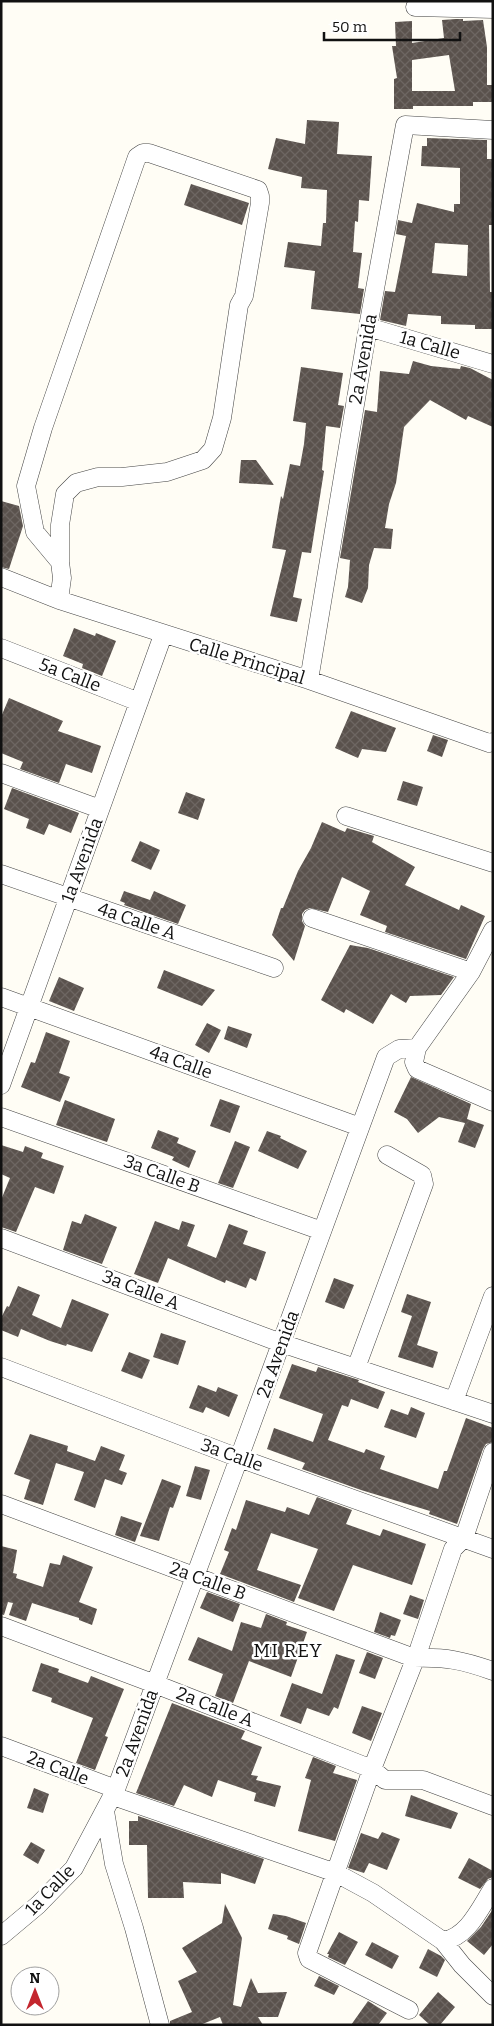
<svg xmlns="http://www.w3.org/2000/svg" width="494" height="2026" font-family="Bitter,serif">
<defs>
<pattern id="building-cross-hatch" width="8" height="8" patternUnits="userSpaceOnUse" patternTransform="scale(1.25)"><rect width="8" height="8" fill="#5a524d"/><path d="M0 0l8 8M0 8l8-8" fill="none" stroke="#6d6662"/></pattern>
</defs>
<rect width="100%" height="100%" fill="#fffdf5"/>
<path fill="url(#building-cross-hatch)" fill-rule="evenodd" d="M456,19H463V21L483,20L487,47V85H493V102H473V106H413V109H394V79L397,78L392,46H396L395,22L412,21V43L444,38L442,20ZM449,55L455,91H412V60Z
M307,120L339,122L337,154L372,156L369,201L359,200L358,222L355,221L353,252L362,253L358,288L364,289L360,314L311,309L315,271L284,267L288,242L321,246L323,223H326L327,190L301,188L302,177L268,169L276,138L305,144Z
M427,138L487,140V159H493V225H489L490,292H493L492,329H475V325L441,324V316L408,314L406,326L380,320L385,291L395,292L406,236L396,234L398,220L412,223L417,203L454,212V204H460V168L421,166L422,146H427ZM435,243L468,245L467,276L432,273Z
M191,184L249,203L242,225L184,205Z
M413,361L431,366L460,369L461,366L470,368L493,380V427L468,416L466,420L430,400L404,427L396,483L389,504L385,528L393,529L391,549L374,548L369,565L368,588L362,603L345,597L348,587L350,560L340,558L365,410L377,412L380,371L409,374Z
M301,367L343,373L338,405L344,406L340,428L326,426L322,470L324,471L311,553L302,552L293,597L302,599L297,622L270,616L286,550L272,548L281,496L283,499L290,464L300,466L304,444L306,423L293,421Z
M241,460H256L274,485L239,483Z
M1,501L19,506L23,526L9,569L1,567Z
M74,628L95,636L96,633L116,641L102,676L82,668L83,664L63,656Z
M9,698L63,721L58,731L101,746L92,773L66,764L59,783L20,769L23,762L1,753V717Z
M351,711L396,728L386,752L362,749L358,758L335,748Z
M433,735L448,740L442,757L427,751Z
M403,781L423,787L417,806L397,800Z
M12,788L79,813L71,833L49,824L44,835L26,828L29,819L4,809Z
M186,792L205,799L198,820L178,813Z
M322,822L345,832L347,828L374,836L372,842L415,867L405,885L459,910L461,905L485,916L466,959L385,932L387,926L360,915L370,891L342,877L328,912L310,908L305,910L302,914V921L305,926L294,961L272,935L281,908H283L298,871L311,848Z
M140,841L160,850L151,870L131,861Z
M124,891L150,900L154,891L186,905L178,924L124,905L125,903L120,901Z
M350,945L368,948L454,977L441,995L410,996L406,1003L391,994L373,1024L346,1009L344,1013L321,1000Z
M164,970L215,990L202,1006L157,988Z
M59,977L84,988L74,1011L49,1001Z
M207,1023L221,1030L209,1053L195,1045Z
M228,1026L252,1034L247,1048L224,1039Z
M46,1032L70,1041L59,1073L70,1077L60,1102L21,1087L31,1062L35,1063Z
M411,1077L471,1104L467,1119L484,1125L475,1148L458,1142L465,1123L439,1117L418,1133L407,1119L394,1112Z
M220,1099L240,1106L230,1133L210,1126Z
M65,1100L115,1119L107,1142L56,1125Z
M158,1130L179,1138L177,1143L196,1151L189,1168L172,1160L174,1157L151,1148Z
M267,1131L281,1136L280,1138L307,1151L298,1169L258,1151Z
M235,1141L250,1147L233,1188L218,1183Z
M1,1145L23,1152L25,1146L43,1153L41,1158L64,1166L54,1194L35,1187L16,1232L1,1227V1200L10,1178L1,1174Z
M85,1214L117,1227L102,1264L63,1250L72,1221L81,1224Z
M155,1221L179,1230L182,1221L195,1225L187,1246L216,1258L229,1224L248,1231L243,1244L266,1252L256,1281L250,1278L246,1288L226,1280L225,1283L168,1258L158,1283L134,1274Z
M334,1278L354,1285L344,1309L325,1302Z
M18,1286L40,1295L32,1315L61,1328L72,1299L109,1314L92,1352L67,1344L66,1346L50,1341L21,1329L18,1337L1,1330V1318L7,1306L9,1307Z
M407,1294L431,1302L417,1345L438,1352L433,1368L398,1357L412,1316L401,1312Z
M161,1333L186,1341L178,1365L153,1357Z
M129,1352L150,1360L142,1379L121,1371Z
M292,1364L316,1372L318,1367L359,1380L358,1382L385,1392L378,1409L351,1399L348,1407L342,1405L328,1440L364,1453L366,1449L385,1456L380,1469L438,1489L444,1471H447L466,1418L493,1428V1442L486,1444L483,1449L457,1524L429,1514L430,1511L361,1490L302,1469L305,1463L267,1449L274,1428L313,1442L323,1414L279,1398Z
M198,1385L216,1392L218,1387L238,1395L229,1417L206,1407L203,1413L189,1408Z
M411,1407L425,1413L416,1438L384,1427L391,1409L408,1415Z
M30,1434L68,1446L67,1451L95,1461L101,1446L125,1455L119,1470L127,1473L122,1485L105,1479L95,1508L74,1500L84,1472L56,1463L43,1505L24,1499L30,1480L14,1474Z
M195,1466L210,1470L201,1500L186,1496Z
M162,1479L181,1486L173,1508L170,1507L159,1541L140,1536Z
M317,1497L352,1510L346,1524L380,1536L383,1529L426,1544L412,1585L353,1565L334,1611L298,1598L318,1549L271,1533L257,1570L301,1585L294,1602L220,1574L229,1552L224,1550L232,1528L236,1530L246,1500L285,1512L287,1507L309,1515Z
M121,1516L142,1523L135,1542L115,1535Z
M1,1546L17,1550L13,1573L17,1574L16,1578L43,1587L50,1563L60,1565L63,1555L93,1567L79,1602L97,1609L92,1625L79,1620V1618L32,1603L26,1621L9,1615L13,1603L8,1602L4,1615L1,1614Z
M207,1592L240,1604L233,1622L200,1608Z
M410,1595L424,1600L418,1619L403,1614Z
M380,1612L401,1620L395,1636L391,1635L390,1638L374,1632Z
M266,1614L287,1622L286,1625L307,1632L291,1677L249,1661L233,1703L215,1696L223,1674L188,1660L198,1637L232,1651L241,1622L261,1628Z
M367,1652L383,1658L375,1679L359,1673Z
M336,1654L355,1660L338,1709L334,1707L329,1716L307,1708L301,1724L280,1716L292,1683L322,1694Z
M41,1663L59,1669L58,1672L88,1683L91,1676L124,1689L105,1736L108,1737L95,1770L76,1763L93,1718L51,1702L52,1698L32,1691Z
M172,1703L245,1731L241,1739L262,1747L251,1775L258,1776L256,1780L281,1786L275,1807L254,1801L256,1793L218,1780L212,1797L184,1785L174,1806L136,1793Z
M362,1706L382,1713L371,1741L352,1733Z
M313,1757L336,1766L333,1773L357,1780L335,1841L298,1831L311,1780L305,1778Z
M34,1788L49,1794L43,1813L27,1808Z
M411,1795L458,1813L451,1829L405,1816Z
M138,1816L264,1859L255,1884L221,1873V1884L183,1882L184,1898H148L147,1845H129V1821H138Z
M382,1832L400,1839L387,1870L369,1863L364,1873L348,1868L361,1833L378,1839Z
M31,1842L45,1850L38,1864L23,1855Z
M469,1858L493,1871V1877L488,1879L480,1889L458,1878Z
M225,1904L242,1938L233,2005L241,2007L251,1978L258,1993L287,1992L278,2017H258L263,2025H223L220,2017L200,2025H170V2021L192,2012L178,1981L197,1972L182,1948L222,1923Z
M493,1909V1944L484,1955L467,1941L481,1927Z
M273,1914L286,1916L306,1923L299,1944L287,1939L288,1936L268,1929Z
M339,1932L358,1942L345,1965L328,1957L329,1954H327Z
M372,1942L399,1956L392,1969L365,1955Z
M428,1949L441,1956L445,1960L437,1977L419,1968Z
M319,1976L339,1986L334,1995L314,1986Z
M438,1992L455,2007L440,2025H430L419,2015Z
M368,2001L387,2013L378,2025H351Z"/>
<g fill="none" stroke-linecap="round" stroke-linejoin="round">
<g stroke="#444" stroke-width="19">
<path id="minor" d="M415,7L493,9
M368,327L493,364
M1,577L59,600L309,680L489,743L493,742
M59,600L62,578L60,562L35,532L26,486L43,428L137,157L143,153H149L258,190L260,196V203L244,296L239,305L222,418L213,449L203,460L167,472L122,477H98L76,483L65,494L60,525V562
M1,648L139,702
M309,680L368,327L405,125L493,130
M1,773L100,809
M346,816L493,863
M1,874L274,968
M312,918L471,972
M1,997L360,1127
M417,1048L414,1062L417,1069L493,1102
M1,1085L163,635
M1,1117L322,1231
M1,1238L281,1343L493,1414
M1,1367L239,1458L493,1549
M356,1368L424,1184L422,1175L387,1155
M454,1401L493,1296
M1,1504L414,1658C446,1657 462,1660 493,1671
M1,1626L155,1684L372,1769L385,1780H423L493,1806
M1,1746L116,1789
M113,1796L336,1873L373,1893L443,1941C468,1937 480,1908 493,1888
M105,1811L114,1864L134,1928L160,2025
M1,1936L38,1905L74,1868L116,1789L239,1458L386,1057L399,1049L417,1048L471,972L493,930
M443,1941L462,1965L493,1996
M409,2010L309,1959L307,1953L372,1769L419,1649L453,1549L464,1538L493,1452"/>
</g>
<use href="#minor" stroke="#fff" stroke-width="18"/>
</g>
<g text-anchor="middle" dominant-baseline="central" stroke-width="5" stroke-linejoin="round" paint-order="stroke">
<g font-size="18" fill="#111" stroke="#fff">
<text transform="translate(430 345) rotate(16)">1a Calle</text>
<text transform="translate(363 359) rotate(-80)">2a Avenida</text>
<text transform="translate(247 661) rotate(17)">Calle Principal</text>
<text transform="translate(70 675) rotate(21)">5a Calle</text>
<text transform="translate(82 860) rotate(-70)">1a Avenida</text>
<text transform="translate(137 921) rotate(19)">4a Calle A</text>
<text transform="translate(181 1062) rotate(20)">4a Calle</text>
<text transform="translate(162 1174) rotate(20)">3a Calle B</text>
<text transform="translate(141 1290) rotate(21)">3a Calle A</text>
<text transform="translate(278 1354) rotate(-70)">2a Avenida</text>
<text transform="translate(232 1455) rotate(20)">3a Calle</text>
<text transform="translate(208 1581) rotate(20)">2a Calle B</text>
<text transform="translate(215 1707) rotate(21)">2a Calle A</text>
<text transform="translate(137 1733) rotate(-70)">2a Avenida</text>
<text transform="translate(58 1768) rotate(21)">2a Calle</text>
<text transform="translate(50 1890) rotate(-46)">1a Calle</text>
</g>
<g font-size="19" letter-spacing="1" fill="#111" stroke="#fff">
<text x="288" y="1650">MI REY</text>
</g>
</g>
<rect width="494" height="2026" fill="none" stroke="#111111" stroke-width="5"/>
<g transform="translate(35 1991)"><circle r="24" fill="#ffffff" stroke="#a0a0a0"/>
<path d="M0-4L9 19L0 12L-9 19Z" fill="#c4262e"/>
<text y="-8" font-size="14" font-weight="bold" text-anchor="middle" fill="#111111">N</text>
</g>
<path d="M324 32v8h136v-8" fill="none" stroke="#111111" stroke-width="2.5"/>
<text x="332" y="32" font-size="15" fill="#111111" stroke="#ffffff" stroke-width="4" paint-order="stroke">50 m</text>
</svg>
